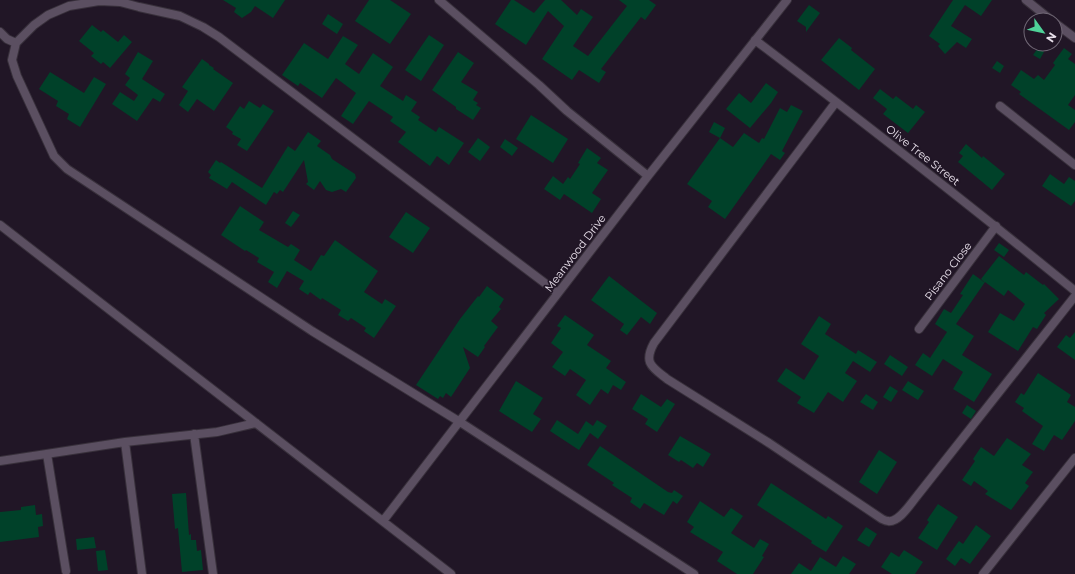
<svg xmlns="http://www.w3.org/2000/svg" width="1075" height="574" font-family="Montserrat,sans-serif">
<rect width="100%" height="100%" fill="#211626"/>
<path fill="#004129" d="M223,0H285L273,18L255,6L251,12L242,18L234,12L236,8Z
M369,0H390L411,14L390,44L355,21Z
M511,0H514L534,13L545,0H561L577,15L581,9L593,17L573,46L588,56L627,6L619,0H649L656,5L645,20L641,17L601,69L606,72L599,83L579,70L572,80L542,59L564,26L548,11L526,45L495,24Z
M953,0H992L981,16L965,5L951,26L972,39L966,48L957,42L945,54L938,46L940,44L929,36Z
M809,5L820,13L806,32V27L797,21Z
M328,14L343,24L337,34L322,24Z
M92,25L101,32L103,30L118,42L124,35L132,42L110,68L103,62L101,64L91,56L94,53L79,41Z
M429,35L444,45L421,81L405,70Z
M343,36L358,45L345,64L359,74L373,53L393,67L380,86L403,101L406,95L417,102L411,111L420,117L418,120L436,132L439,127L464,143L449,165L437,156L430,166L398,142L406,132L390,121L393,117L369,101L353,124L341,116L356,93L336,78L322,98L300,83L298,86L282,75L304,43L328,59Z
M839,38L852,48L851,50L875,69L859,90L821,60Z
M1038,48L1044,52L1040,59L1033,55Z
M1064,48L1072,54L1068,59L1075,64V95L1068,105L1075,110V122L1069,130L1019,94L1021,92L1011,85L1021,70L1034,79L1038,75L1044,80L1055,65L1053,63Z
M138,52L153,61L142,79L165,94L160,102L153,98L137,121L112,104L120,92L134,101L138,95L125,85L130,78L125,74Z
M458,52L474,63L461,82L478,92L473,100L478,103L476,105L481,108L473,120L456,109V107L432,90Z
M202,59L209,64V65L214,68L213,69L233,83L214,111L197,99L188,112L179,105L188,91L182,87Z
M997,61L1004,66L1000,73L992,68Z
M50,72L84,93L94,77L106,84L80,127L67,119L69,114L56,106L58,101L39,89Z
M766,83L778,92L771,103L750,128L726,109L739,93L751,103Z
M880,89L893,99L896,96L913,109L916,105L925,112L908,133L883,114L887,109L873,98Z
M249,101L260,108L263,104L274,111L247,151L237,145L241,139L232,134L233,132L226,127L240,106L244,109Z
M791,105L803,111L782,151L785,153L780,160L771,154L725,219L708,207L712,201L687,184L720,138L733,147L744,133L759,143L762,138L764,139L780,108L787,112Z
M531,115L568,139L553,163L516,139Z
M714,122L725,128L720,138L709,132Z
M308,132L321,141L317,146L330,155L332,159L355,174L356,178L346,192L341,189L332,192L326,190L320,181L314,190L306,184L308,182L304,160L283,192L280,190L277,194L274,192L266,205L232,182L227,189L209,178L211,175L208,172L216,160L220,163L221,162L262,188L288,146L295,151Z
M478,138L490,147L480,161L468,152Z
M505,139L518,148L512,156L500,147Z
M966,144L982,158L983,156L1005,174L992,190L958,162L963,156L959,153Z
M587,148L601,158L597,163L608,170L592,193L601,199L592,213L564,194L560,200L544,189L553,176L563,184L568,177L570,179L580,164L578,163Z
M1050,174L1064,184L1069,177L1075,181V201L1071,206L1042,186Z
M240,206L264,222L259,230L288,247L291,244L300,250L294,260L311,271L321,255L324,256L335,240L378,271L364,292L382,304L385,299L396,306L374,338L364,331L366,328L351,318L348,321L338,315L341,310L322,298L321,300L310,292L308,295L299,289L304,281L287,271L277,288L268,282L274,272L257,262L259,258L246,250L245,251L221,235Z
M293,211L300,215L291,227L285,223Z
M406,212L430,228L413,253L389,237Z
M999,243L1009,250L1004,257L994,250Z
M999,256L1024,275L1026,272L1043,285L1044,284L1059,299L1044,313L1046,315L1037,329L1033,327L1018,351L988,332L1000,313L1014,321L1025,304L1008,290L1004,296L985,282L956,324L974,336L962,355L992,374L974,402L953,389L963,372L943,359L932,376L915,365L923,353L930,358L947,332L935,324L944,309L951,313L963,295L960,294L973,274L984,282L981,279Z
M609,276L657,313L650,324L641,317L627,335L620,330L624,324L591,300Z
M487,286L504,299L499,307L501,309L491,321L498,327L484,346L485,347L478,357L463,347L470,368L451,397L446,393L443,398L440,396L438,399L416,385L460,319L478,296L479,297Z
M565,315L594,335L587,345L611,361L606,368L626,382L621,390L613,385L608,394L601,389L590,405L576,395L586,380L570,369L565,376L552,367L563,352L551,343L561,328L557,326Z
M819,316L831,324L825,334L856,354L858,350L877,362L870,372L853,361L845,373L857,381L843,402L828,392L814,413L797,403L801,397L777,381L786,368L804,380L819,356L801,344Z
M1075,332V360L1057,347L1066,335L1070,338Z
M890,355L908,367L902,376L884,364Z
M1038,373L1071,395L1067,402L1075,407V421L1062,440L1054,435L1044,451L1032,444L1043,426L1022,411L1024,408L1015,402L1021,393L1024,395Z
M516,381L543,398L533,414L541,419L532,432L499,411Z
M908,381L924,391L918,400L902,390Z
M890,386L898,391L891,402L883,397Z
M641,394L661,407L667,399L675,404L657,432L645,424L648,419L632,409Z
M866,394L878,402L873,410L860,402Z
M967,405L976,411L971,419L962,413Z
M557,420L578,434L586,421L593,426L597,420L607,426L598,439L590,433L579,450L550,431Z
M680,436L711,454L703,467L697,463L693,468L681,460L679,462L668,455Z
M1007,438L1031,454L1022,465L1033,472L1025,483L1029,486L1011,510L985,494L988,491L974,481L971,486L962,480L975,461L973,459L981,447L994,456Z
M600,446L668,492L672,493L674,490L683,496L677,504L673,501L664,515L644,503L640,509L630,502L632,498L612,485L614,483L587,465Z
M879,450L897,462L877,494L859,482Z
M771,483L826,519L828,516L843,526L826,552L811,543L812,541L757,505Z
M186,493L189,535L191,534V540H196L197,551L201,550L203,570L182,572L178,528L175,529L172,494Z
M700,501L724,517L731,508L743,516L731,533L754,548L760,539L769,544L762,556L764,557L753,574H737L717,561L723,552L690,532L694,527L687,522Z
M938,504L958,517L937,550L918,538L929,522L927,520Z
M35,505L36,515L42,514L43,526L38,527L39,537L0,542V512L21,510V507Z
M976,525L991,536L970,564L961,558L955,566L946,559L959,541L963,544Z
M866,527L877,534L869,547L857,540Z
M94,537L96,548L77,550L76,539Z
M105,550L108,570L98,571L96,551Z
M904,550L923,562L915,574H892L881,567L891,552L899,557Z
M843,556L856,564L849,574H791L799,563L811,571L820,557L836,567Z"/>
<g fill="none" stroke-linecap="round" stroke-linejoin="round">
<g stroke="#38303b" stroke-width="10">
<path id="street" d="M439,0L539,85L567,111L648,176
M1026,0L1051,20
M1055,23L1075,38
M0,32L7,39L16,43
M755,40C863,122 970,205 1075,291
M836,102L654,343C643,363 652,367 667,379L769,443L882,519C884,520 886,521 888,521C899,523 911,503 917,496L1075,296
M1000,106L1075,165
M0,225L451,574
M558,293L219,37L203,27L180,16L139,7L120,2L99,1L69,6L48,15L34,25L16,43L12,60L17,76L54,156L67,169L312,331L460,422L694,574
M919,329L996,226
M194,434L213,574
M125,442L142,574
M47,454L66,571
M0,461L125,442L217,432L256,423
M383,521L648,176L787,0
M983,574L1075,458"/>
</g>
<use href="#street" stroke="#5b4f61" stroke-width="8"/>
</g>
<g text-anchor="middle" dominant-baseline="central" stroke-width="3.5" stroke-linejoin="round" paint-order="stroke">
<g font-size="11" fill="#eae2ed" stroke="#211626">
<text transform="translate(923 155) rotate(38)">Olive Tree Street</text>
<text transform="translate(575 253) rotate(-53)">Meanwood Drive</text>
<text transform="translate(948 271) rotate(-53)">Pisano Close</text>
</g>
</g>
<g transform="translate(1043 32) rotate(123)"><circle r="19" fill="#211626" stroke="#716876"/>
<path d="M0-3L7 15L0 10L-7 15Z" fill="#4fd399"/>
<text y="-6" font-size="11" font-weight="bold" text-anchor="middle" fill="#eae2ed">N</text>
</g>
</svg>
